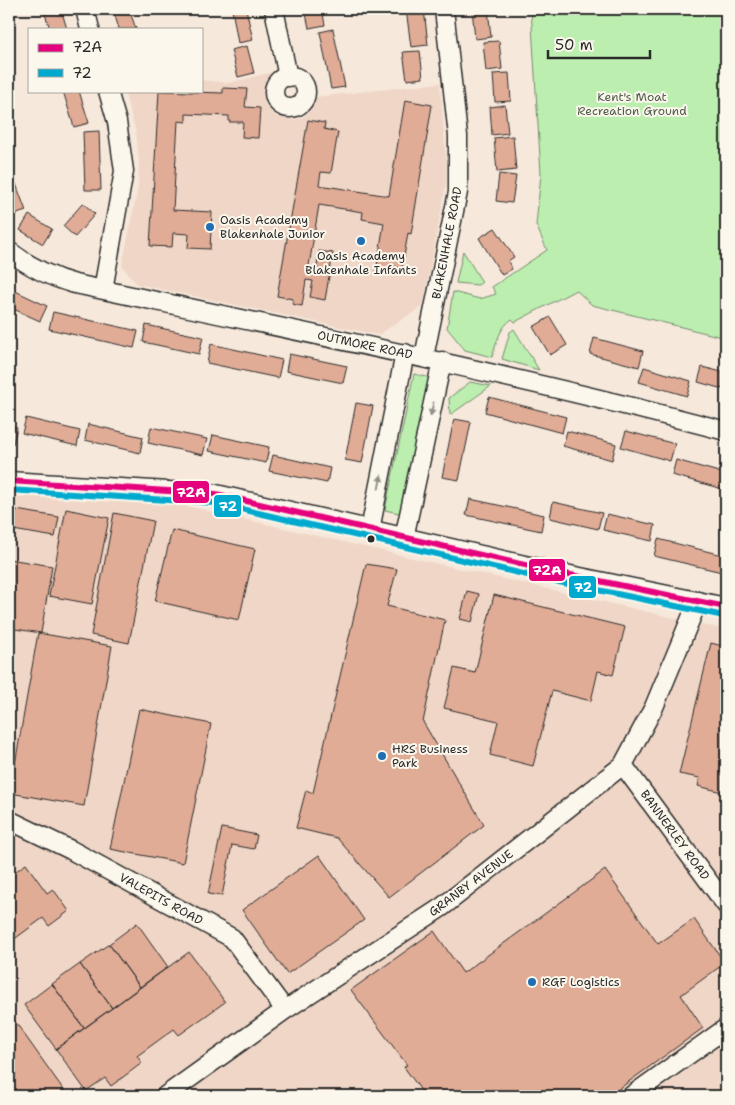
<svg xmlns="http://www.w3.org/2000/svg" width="735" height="1105" font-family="'Shantell Sans',sans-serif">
<rect width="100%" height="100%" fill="#f6e8db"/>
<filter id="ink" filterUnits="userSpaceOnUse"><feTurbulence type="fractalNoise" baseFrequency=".02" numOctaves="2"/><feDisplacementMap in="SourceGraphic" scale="10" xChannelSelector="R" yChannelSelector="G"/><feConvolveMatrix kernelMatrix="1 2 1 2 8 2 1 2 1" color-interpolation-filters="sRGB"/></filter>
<g filter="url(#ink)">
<path fill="#f0d6c6" d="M273,72L266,80L264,89L266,106L276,116L293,120L302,118L308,113L316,97L440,83L446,158V185L423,306L378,335L137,284L122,266L138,187L139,160L136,132L124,91H201V80L228,83Z
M9,496L183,505L726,630V1096H9Z"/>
<path fill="#bbeeaf" stroke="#738c6d" d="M531,9H726V338L592,305L576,290L515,322L512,319C499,328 497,342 492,357L465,350L447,328L453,292L480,299L496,294L492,287L547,250L536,225L541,174Z
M463,251L482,282L478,285L456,283Z
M514,329L539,370L502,359L510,332Z
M414,374L431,378L403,514L385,510Z
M470,382L491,386L450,415L449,398Z"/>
<path fill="#e1ac96" stroke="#2b2b2b" d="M50,9H61L67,29H50L44,11Z
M113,9H129L136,29H119Z
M232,9H246L253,40L238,43Z
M305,9H322L325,25L309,28Z
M406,9H424L428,45L411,47Z
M472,9H488L491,37L475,39Z
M333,29L345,87L331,89L320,32Z
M499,41L502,69L486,71L483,42Z
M247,46L254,73L238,77L231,50Z
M420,51L423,78L407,80L403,52Z
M509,73L511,101L495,102L493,74Z
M223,88L247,89L245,107L260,108L258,138L242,137L243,122H229V116L186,114V122L178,121L173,210L212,212L210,249L188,248L189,234L173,233L172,247L150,246L159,91L223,93Z
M63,91H79L89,123L74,127Z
M405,100L432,105L411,234L408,233L402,268L394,267L393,275L376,272L384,223L362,219L363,212L319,205L308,272L316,274L319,251L333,253L325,300L310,297L313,281L306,280L302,306L292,304L293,299L277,296L308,120L325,123L324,129L338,132L331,173L321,172L319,185L389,196Z
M505,105L508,133L492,135L490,107Z
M99,131L101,190H85L83,132Z
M513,136L516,170L497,172L494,138Z
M9,165L26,211L11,216L9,212Z
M499,174L516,176L512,203L496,201Z
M83,203L95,214L75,237L63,226Z
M29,215L52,229L43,244L20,230Z
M495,228L514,257L508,261L512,269L502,275L479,238Z
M9,288L47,306L40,321L9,307Z
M53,312L138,331L134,348L49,329Z
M550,317L567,345L550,355L533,327Z
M146,325L203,337L199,354L143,342Z
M594,338L643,351L639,367L590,354Z
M211,344L282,360L278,378L207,363Z
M289,354L347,366L343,383L286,371Z
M644,367L691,381L687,396L639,382Z
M702,367L726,373V390L698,382Z
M489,397L566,417L562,433L485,412Z
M356,403L373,406L362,463L345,460Z
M26,418L80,431L77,446L22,433Z
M454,419L471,422L459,480L442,477Z
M88,424L143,437L140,453L85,440Z
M9,425L17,427L13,444L9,443Z
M151,427L207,439L203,455L148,443Z
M567,431L616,444L612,460L563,446Z
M626,431L675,444L670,461L621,447Z
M213,435L269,447L266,463L209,451Z
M273,455L330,468L327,483L269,471Z
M676,460L726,474V490L672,475Z
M470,499L544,515L541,531L466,515Z
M553,502L602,513L598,529L550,518Z
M66,509L109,518L92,604L49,596Z
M16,510L59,517L55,537L13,530Z
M114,513L153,521L129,643L91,635Z
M607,514L655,525L652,541L603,530Z
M172,530L255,549L239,620L155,601Z
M658,539L726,556V573L654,556Z
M9,559L52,566L41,633L9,628Z
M366,564L397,569L387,606L445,620L423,722L484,825L389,897L337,838L296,828L306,790L313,793Z
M467,591L479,594L472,622L460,619Z
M494,595L625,627L613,675L598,671L591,701L552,691L533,766L490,755L498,721L444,708L454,668L475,673Z
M38,633L112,646L84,806L10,793Z
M711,643L726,647V793L698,786L700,778L679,774Z
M139,709L211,724L183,863L110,849Z
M222,828L257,835L254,849L232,845L222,896L208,894Z
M319,855L364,920L287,974L242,910Z
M26,864L47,893L53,889L69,911L49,926L43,918L9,943V876Z
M605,870L658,944L694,919L725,963L681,995L703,1028L609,1096H425L404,1067L407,1065L351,990L434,931L463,973Z
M137,923L168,967L140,987L109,944Z
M109,944L140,987L112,1008L80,964Z
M189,952L225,1002L179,1035L174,1029L137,1056L142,1063L111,1086L105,1078L86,1091L56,1049Z
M80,964L112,1008L84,1028L52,984Z
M52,984L84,1028L56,1049L24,1005Z
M9,1013L68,1096H9Z"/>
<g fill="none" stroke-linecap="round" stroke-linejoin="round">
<g stroke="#2b2b2b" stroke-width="21">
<path id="minor" d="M85,9L90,29
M274,9L288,77
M274 92a16 16 0 1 1 32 0a16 16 0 1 1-32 0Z
M9,251C30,267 49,277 75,284C293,330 511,374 726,431
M103,290L124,171L117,122L108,91
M424,357L458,192V136L444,9
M9,481L216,494L551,571L726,607
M370,530L405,353
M404,538L442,361
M623,765L726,905
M9,820L71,850L232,938L285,1010
M165,1096L285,1010L442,907L623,765L654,707L698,601
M631,1096L726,1028"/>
</g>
<use href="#minor" stroke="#fbf7ec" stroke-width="18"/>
<g stroke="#fbf7ec" stroke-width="10">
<path id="bus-1" d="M9,481L216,494L551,571L726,607"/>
</g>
<g stroke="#fbf7ec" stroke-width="10">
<path id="bus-2" d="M9,490L215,503L549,580L724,616"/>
</g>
<use href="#bus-1" stroke="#e5007d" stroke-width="6"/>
<use href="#bus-2" stroke="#00a9ce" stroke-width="6"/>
</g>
<defs><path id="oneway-solid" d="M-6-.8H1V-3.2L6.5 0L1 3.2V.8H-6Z" transform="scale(1.25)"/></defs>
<g fill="#93918c">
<use href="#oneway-solid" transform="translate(432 409) rotate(102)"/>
<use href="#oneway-solid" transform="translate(380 482) rotate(-79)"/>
</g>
</g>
<g fill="#1f6fb2" stroke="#fbf7ec" stroke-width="2">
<circle cx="210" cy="227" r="5"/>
<circle cx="361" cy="241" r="5"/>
<circle cx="382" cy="756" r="5"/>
<circle cx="532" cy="982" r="5"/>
</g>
<circle fill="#2b2b2b" stroke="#fbf7ec" stroke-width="2" cx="371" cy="539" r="4.5"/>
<g text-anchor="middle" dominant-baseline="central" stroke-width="4" stroke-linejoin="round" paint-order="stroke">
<g font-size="12" fill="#4f5c4c" stroke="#fbf7ec">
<text x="632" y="97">Kent's Moat<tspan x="632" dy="14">Recreation Ground</tspan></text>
</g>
<g font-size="12" fill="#2b2b2b" stroke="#fbf7ec" text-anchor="start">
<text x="220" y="220">Oasis Academy<tspan x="220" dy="14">Blakenhale Junior</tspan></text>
<text x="361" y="256" text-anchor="middle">Oasis Academy<tspan x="361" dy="14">Blakenhale Infants</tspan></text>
<text x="392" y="749">HRS Business<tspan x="392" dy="14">Park</tspan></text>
<text x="542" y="982">RGF Logistics</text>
</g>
<g font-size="12" fill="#2b2b2b" stroke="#fbf7ec">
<text transform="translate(447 243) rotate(-79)">BLAKENHALE ROAD</text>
<text transform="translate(365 345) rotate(12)">OUTMORE ROAD</text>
<text transform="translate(675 835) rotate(54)">BANNERLEY ROAD</text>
<text transform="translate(471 883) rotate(-37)">GRANBY AVENUE</text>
<text transform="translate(161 899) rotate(29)">VALEPITS ROAD</text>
</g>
</g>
<g stroke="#fbf7ec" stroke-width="2">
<rect x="172" y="480" width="38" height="24" rx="5" fill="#e5007d"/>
<rect x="213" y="494" width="29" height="24" rx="5" fill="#00a9ce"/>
<rect x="528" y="558" width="38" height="24" rx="5" fill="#e5007d"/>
<rect x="568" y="575" width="29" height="24" rx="5" fill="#00a9ce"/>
</g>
<g font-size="14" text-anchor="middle" font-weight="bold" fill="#fff">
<text x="191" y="497">72A</text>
<text x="228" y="511">72</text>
<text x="547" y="575">72A</text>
<text x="583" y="592">72</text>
</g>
<rect width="735" height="1105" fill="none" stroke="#fbf7ec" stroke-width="30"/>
<rect x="15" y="15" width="705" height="1075" fill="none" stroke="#2b2b2b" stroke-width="2" filter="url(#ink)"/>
<rect x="28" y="28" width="175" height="65" fill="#fbf7ec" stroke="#a8a59f"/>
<rect x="38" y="44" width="25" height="8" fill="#e5007d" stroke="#a8a59f"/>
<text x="72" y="52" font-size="15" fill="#2b2b2b">72A</text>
<rect x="38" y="69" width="25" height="8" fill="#00a9ce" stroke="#a8a59f"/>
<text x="72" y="78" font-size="15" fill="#2b2b2b">72</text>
<path d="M548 50v8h102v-8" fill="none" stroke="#2b2b2b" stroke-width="2.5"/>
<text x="555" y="50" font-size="15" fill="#2b2b2b" stroke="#fbf7ec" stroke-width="4" paint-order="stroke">50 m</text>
</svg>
